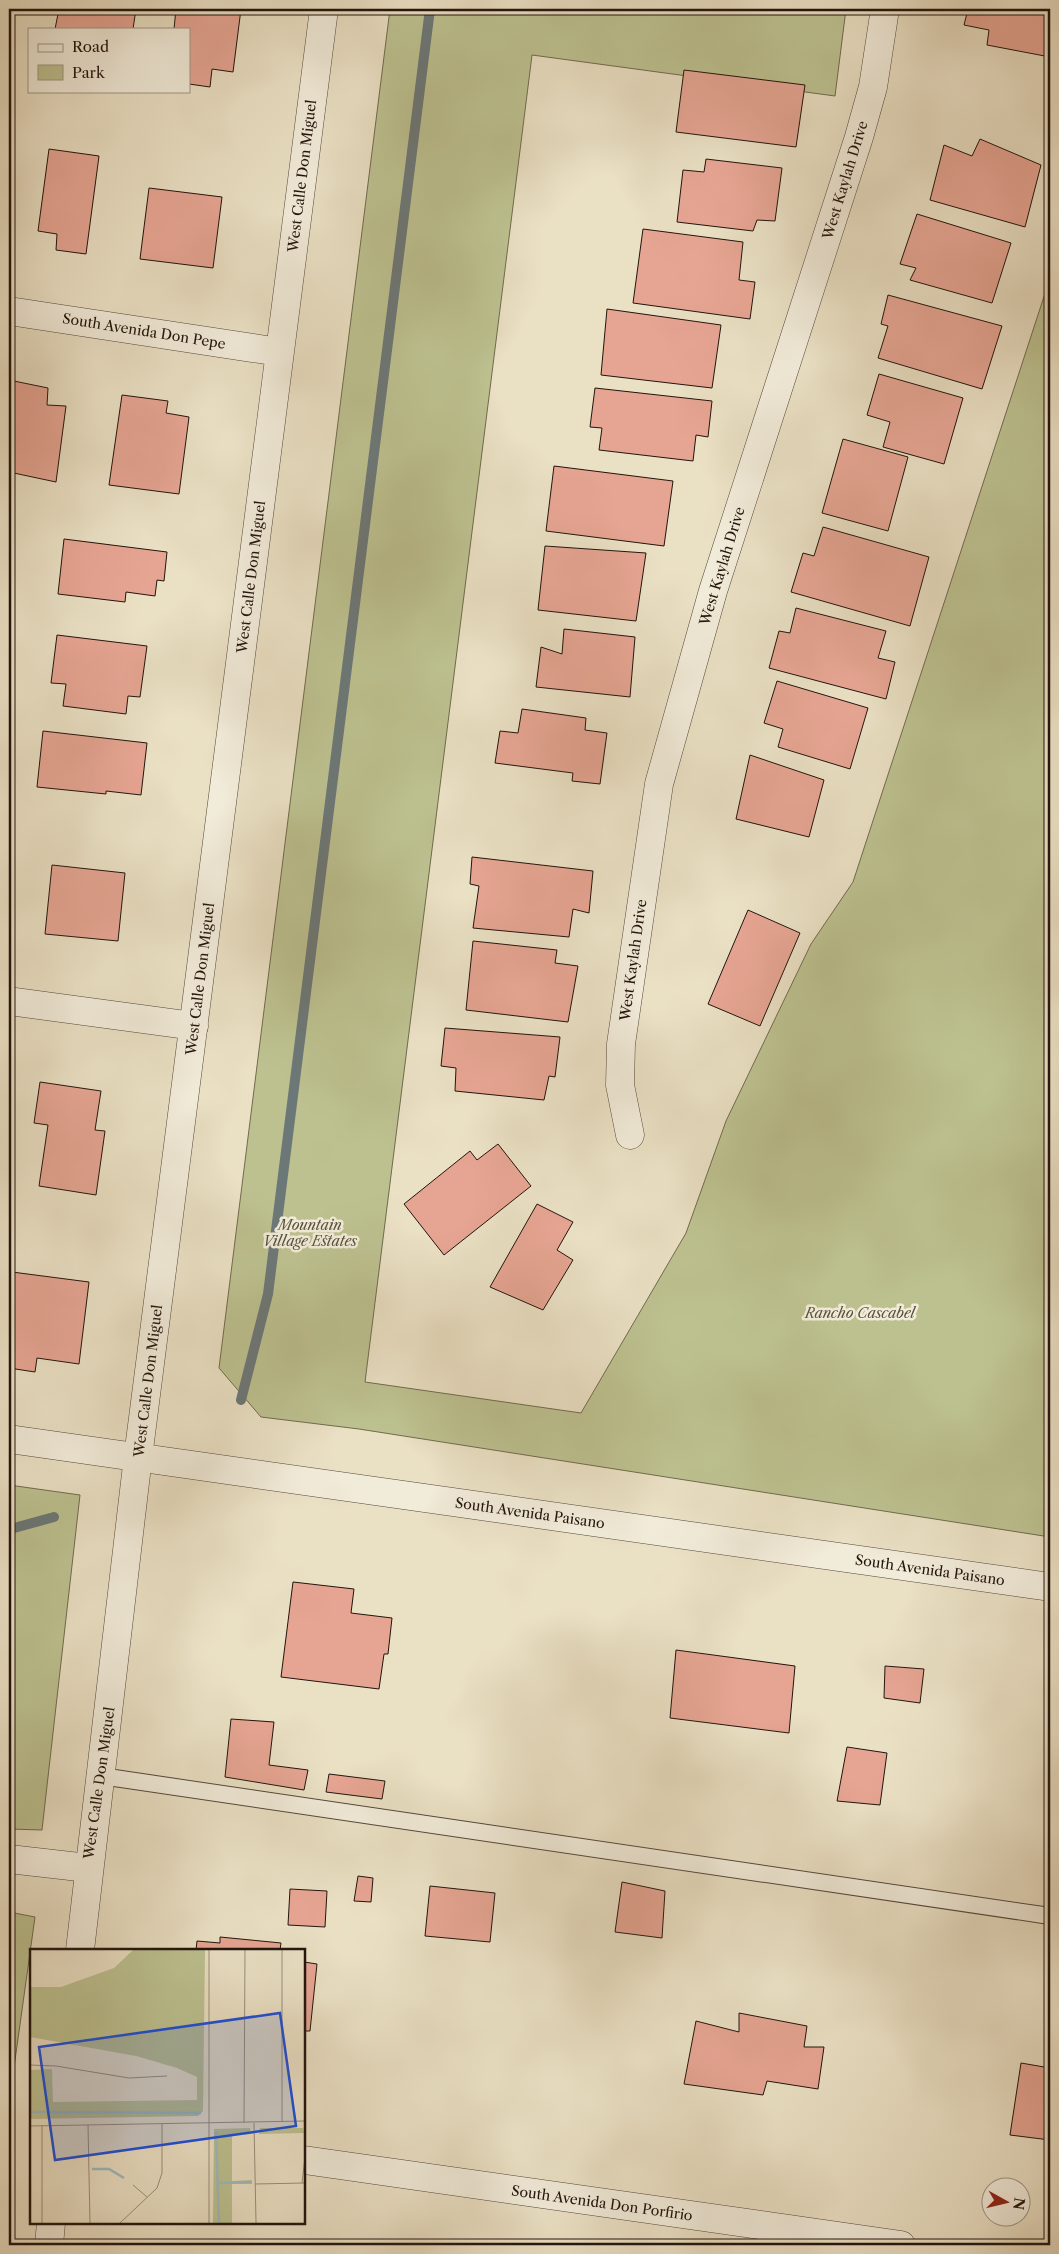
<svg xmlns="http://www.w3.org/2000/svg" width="1059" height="2254" font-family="'Libre Caslon Text',serif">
<rect width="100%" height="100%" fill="#eae0c4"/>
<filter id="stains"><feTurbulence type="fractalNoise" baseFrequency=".004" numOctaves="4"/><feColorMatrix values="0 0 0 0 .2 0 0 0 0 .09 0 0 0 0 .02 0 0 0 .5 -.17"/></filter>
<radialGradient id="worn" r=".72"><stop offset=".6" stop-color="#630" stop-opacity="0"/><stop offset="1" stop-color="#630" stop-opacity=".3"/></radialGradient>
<path fill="#bdc190" stroke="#706a4e" d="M390,9H846L835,96L532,55L365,1382L581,1413L686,1233L726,1121L811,944L853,882L1050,278V1537L359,1429L261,1417L219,1368Z
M9,1485L80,1495L42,1830L9,1829Z
M9,1912L35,1917L9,2103Z"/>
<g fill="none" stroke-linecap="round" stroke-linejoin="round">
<path stroke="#6c7878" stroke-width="10" d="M241,1400L268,1294L430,9
M9,1528H14L54,1517"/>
</g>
<path fill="#e6a593" stroke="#22140d" d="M59,9H136L133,29H55Z
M176,9H241L233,72L212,69L210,87L189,84V29H174Z
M968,9H1050V57L987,45L989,30L964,25Z
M684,70L805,85L796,147L676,132Z
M980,139L1041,165L1025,227L930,200L944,145L972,156Z
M49,149L99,156L86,254L56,250L57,234L38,231Z
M706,159L782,168L775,221L757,220L753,231L677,222L683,170L704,172Z
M149,188L222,197L213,268L140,259Z
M917,214L1011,243L992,303L910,280L916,268L900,264Z
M643,229L743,242L739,280L755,282L750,319L633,303Z
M888,295L1002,326L982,389L878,358L888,326L881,324Z
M607,309L721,325L712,388L601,375Z
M879,374L963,398L944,464L883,447L890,422L867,415Z
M9,380L48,388L47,405L66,406L56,482L9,472Z
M595,388L712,401L708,437L696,435L693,461L599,450L602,428L590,427Z
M122,395L168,401L166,413L189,417L179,494L109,485Z
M843,439L908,457L888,531L822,513Z
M554,466L673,481L664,546L546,531Z
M823,527L929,557L910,626L791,592L803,553L814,556Z
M64,539L167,552L164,581L157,580L155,596L126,592L125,602L58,594Z
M545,546L646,553L636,621L538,610Z
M796,608L886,631L878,658L895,662L886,699L769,668L779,631L790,633Z
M564,629L635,637L630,697L536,687L541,647L562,654Z
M57,635L147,646L140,697L128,696L126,714L63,706L66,684L51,683Z
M777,681L868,708L850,769L778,747L783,729L764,723Z
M522,709L586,718L585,730L607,733L600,784L572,781L573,773L495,763L500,731L518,733Z
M43,731L147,743L141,795L106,791V794L37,787Z
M750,755L824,780L809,837L736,819Z
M472,857L593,871L589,913L573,909L569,937L473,928L479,886L470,884Z
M52,865L125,873L118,941L45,934Z
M748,910L800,933L760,1026L708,1004Z
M473,941L557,950L555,963L578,966L568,1022L466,1010Z
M445,1028L560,1037L555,1077L549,1076L544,1100L455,1091L456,1068L441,1066Z
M40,1082L101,1091L95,1130L105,1131L96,1195L39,1186L48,1125L34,1123Z
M498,1144L531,1186L444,1255L404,1204L470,1151L477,1160Z
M537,1204L573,1222L557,1250L573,1260L543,1310L490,1287Z
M12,1272L89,1282L79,1364L37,1358L35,1372L9,1368V1300Z
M293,1582L354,1589L351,1613L392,1618L388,1654H384L379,1689L281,1677Z
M676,1650L795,1666L789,1733L670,1718Z
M885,1666L924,1669L920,1703L884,1698Z
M231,1719L274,1722L269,1765L308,1770L304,1790L225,1777Z
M847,1747L887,1753L880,1805L837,1801Z
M329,1774L385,1781L382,1799L326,1792Z
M358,1876L373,1878L371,1902L354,1901Z
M622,1882L665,1891L662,1938L615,1932Z
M430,1886L495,1893L490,1942L425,1936Z
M290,1889L327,1891L325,1927L288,1925Z
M220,1937L281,1943L280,1950H196L197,1941L220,1943Z
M304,1962L317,1964L310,2031H304Z
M739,2013L807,2026L804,2047H824L818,2089L767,2081L763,2095L684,2084L696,2021L739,2032Z
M1021,2063L1050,2068V2140L1010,2135Z"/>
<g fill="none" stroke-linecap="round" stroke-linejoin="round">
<g stroke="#54473b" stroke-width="18">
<path id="service" d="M101,1776L1050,1916"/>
</g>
<g stroke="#54473b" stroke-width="29">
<path id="minor" d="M9,311L279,352
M9,1001L194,1026
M630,1135L620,1085L621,1044L659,784L713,591L859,137L873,87L885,9
M9,1439L1050,1587
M9,1859L88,1868
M304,2160L901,2245"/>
</g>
<g stroke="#54473b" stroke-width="29">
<path id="tertiary" d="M80,1950L138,1457L324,9
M49,2245L51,2223"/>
</g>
<use href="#service" stroke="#f1ebd9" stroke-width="16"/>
<use href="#minor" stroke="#f1ebd9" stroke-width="28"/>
<use href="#tertiary" stroke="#f1ebd9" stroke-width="28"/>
</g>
<g text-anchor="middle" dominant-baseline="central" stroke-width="5" stroke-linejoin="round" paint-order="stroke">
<g font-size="14" fill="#22140d" stroke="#f1ebd9">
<text transform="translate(302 176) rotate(-83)">West Calle Don Miguel</text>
<text transform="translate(845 180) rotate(-73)">West Kaylah Drive</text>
<text transform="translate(144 331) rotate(9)">South Avenida Don Pepe</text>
<text transform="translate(722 566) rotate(-73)">West Kaylah Drive</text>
<text transform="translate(251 577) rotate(-83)">West Calle Don Miguel</text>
<text transform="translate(633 960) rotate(-82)">West Kaylah Drive</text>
<text transform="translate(200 979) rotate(-83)">West Calle Don Miguel</text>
<text transform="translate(148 1381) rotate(-83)">West Calle Don Miguel</text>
<text transform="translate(530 1513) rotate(8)">South Avenida Paisano</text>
<text transform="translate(930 1570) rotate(8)">South Avenida Paisano</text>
<text transform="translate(99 1783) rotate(-82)">West Calle Don Miguel</text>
<text transform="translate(602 2203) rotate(8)">South Avenida Don Porfirio</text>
</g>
<g font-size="14" font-style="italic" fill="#58513b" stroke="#f1ebd9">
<text x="310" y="1225">Mountain<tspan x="310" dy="16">Village Estates</tspan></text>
<text x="860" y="1313">Rancho Cascabel</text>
</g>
</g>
<g transform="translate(30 1949)">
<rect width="275" height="275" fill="#eae0c4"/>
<path d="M103,1H175L173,162L168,167L0,170V121L22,120L23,153L167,151V128L147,119L106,107L0,88V38H31L84,19ZM220,179L221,185L202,186V232L222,231V235H202V274H183L184,180ZM230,179H273L274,184L229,185Z" fill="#bdc190"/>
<path fill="none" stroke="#9dbabf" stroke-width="2.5" d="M0,163L171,164M186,183L189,274M62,220H79L94,229M189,234L221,233"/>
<path fill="none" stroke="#9a8e7b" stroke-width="1" d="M0,116L26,117L99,129L137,127M252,173V1M214,174L215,1M224,174L226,274M12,176V274M58,176L60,274M0,177L275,172M272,234L275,208M225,235L275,234M103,236L117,248M90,274L127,239L132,224V175M179,274V1"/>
<path fill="#1d4ed8" fill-opacity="0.15" stroke="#1d4ed8" stroke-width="2.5" d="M250,64L266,177L25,211L9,98Z"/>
<rect width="275" height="275" fill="none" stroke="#22140d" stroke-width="2.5"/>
</g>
<rect width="1059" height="2254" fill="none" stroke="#eae0c4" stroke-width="30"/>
<rect x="10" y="10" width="1039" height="2234" fill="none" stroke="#22140d" stroke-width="2.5"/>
<rect x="15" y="15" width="1029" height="2224" fill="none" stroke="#22140d"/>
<rect x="28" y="28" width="162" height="65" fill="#f1ebd9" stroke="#9e9587"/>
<rect x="38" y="44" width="25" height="8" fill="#f1ebd9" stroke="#9e9587"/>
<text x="72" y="52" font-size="15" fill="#22140d">Road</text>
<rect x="38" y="65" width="25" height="15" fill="#bdc190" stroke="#9e9587"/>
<text x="72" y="78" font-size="15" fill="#22140d">Park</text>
<g transform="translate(1006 2202) rotate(98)"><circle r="24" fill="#f1ebd9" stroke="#9e9587"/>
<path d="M0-4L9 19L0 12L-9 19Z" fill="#8f2418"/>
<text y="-8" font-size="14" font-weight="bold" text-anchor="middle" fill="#22140d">N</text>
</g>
<rect width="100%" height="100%" filter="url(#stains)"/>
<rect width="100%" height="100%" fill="url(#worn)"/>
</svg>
